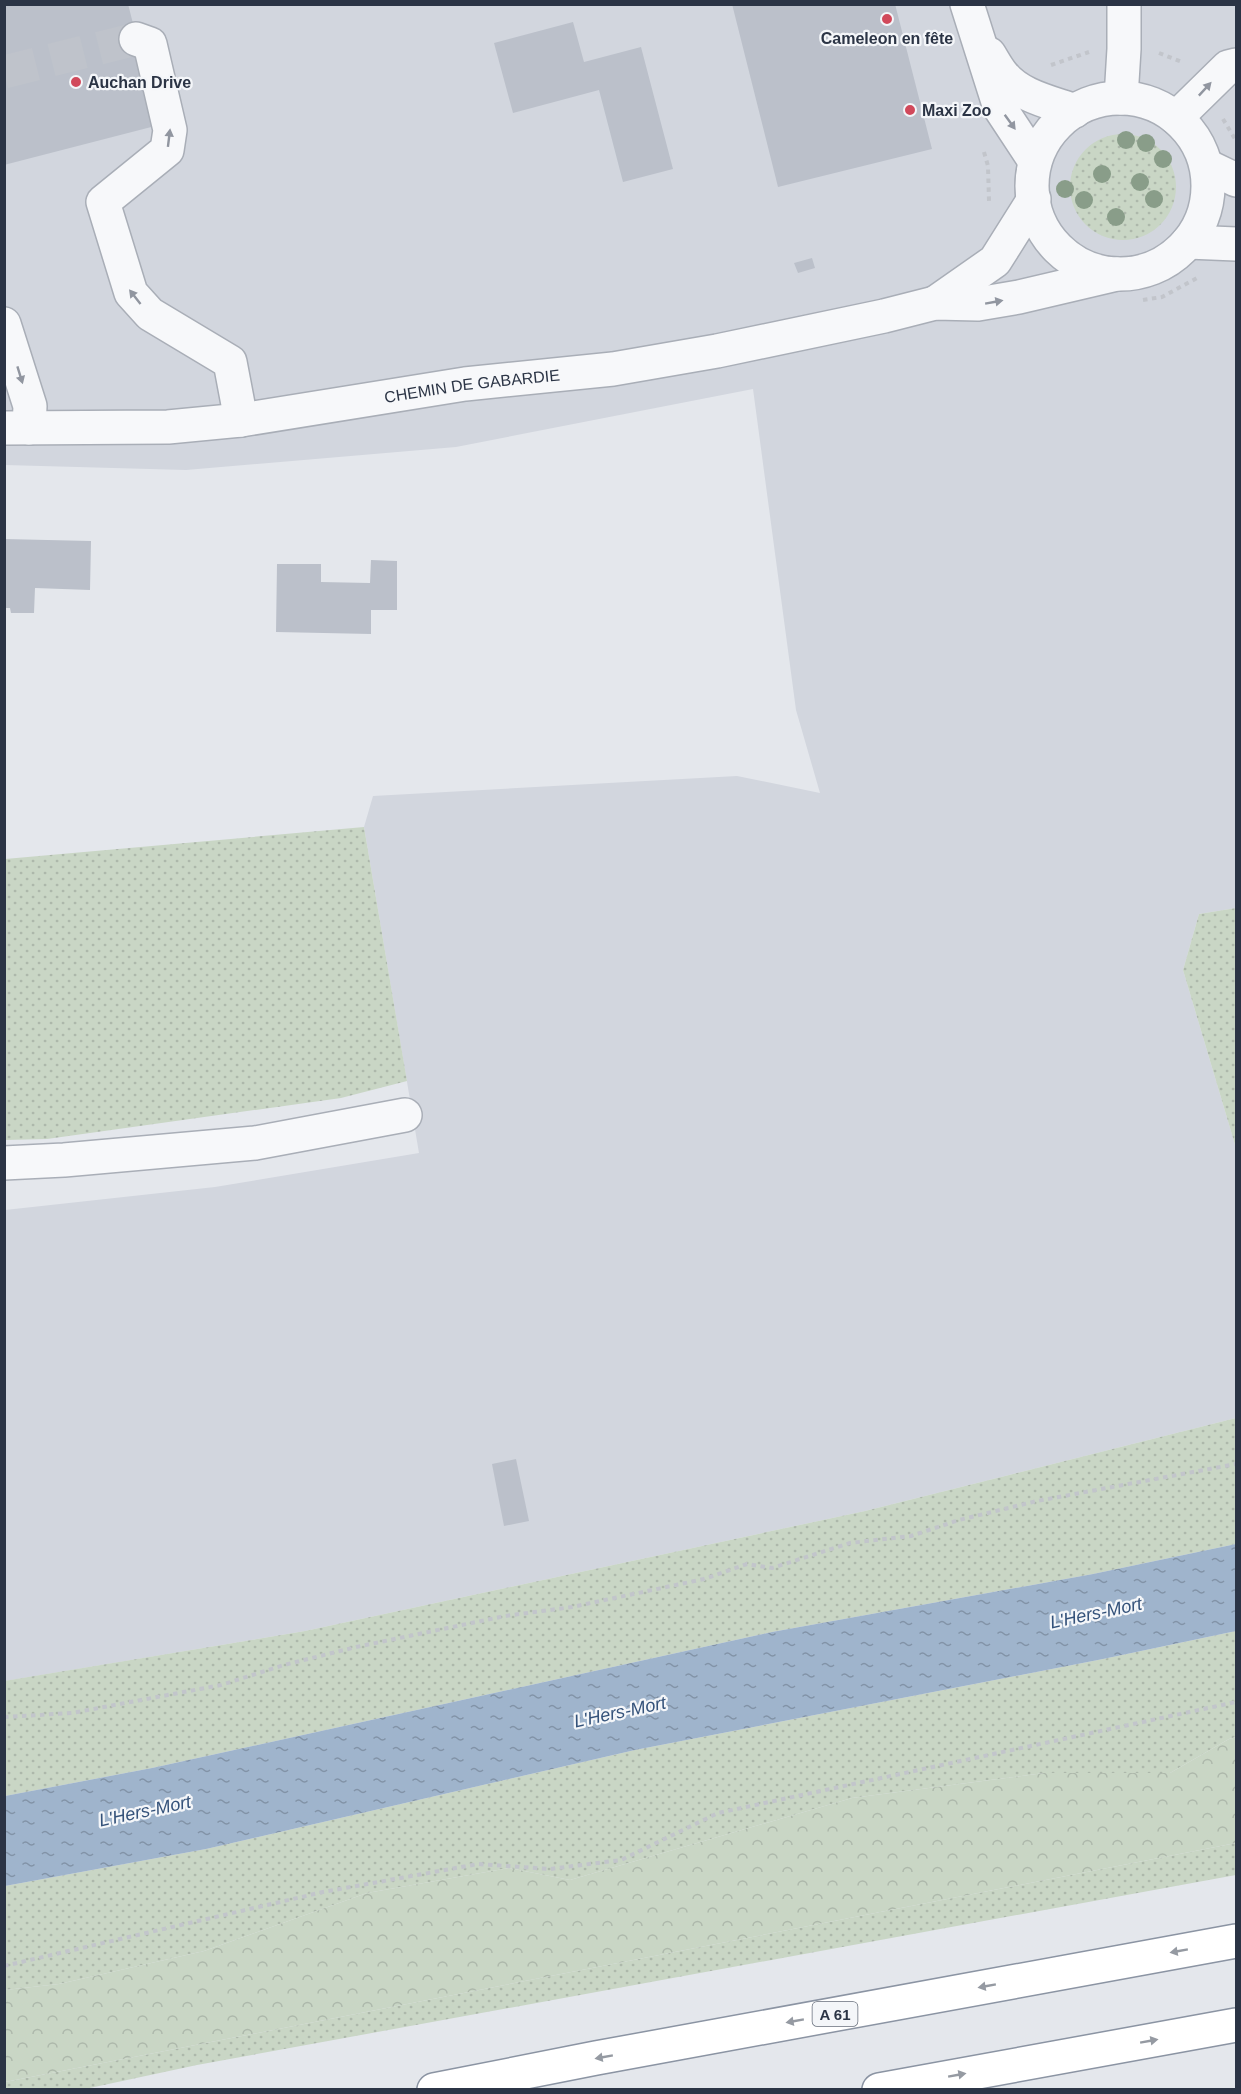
<svg xmlns="http://www.w3.org/2000/svg" width="1241" height="2094" font-family="Helvetica,sans-serif">
<defs>
<pattern id="grass-dots" width="8" height="8" patternUnits="userSpaceOnUse" patternTransform="scale(1.5)"><rect width="8" height="8" fill="#c9d6c5"/><path d="M2 2h.1M6 6h.1" fill="none" stroke="#adb8ab" stroke-width="1.8" stroke-linecap="round"/></pattern>
<pattern id="forest-crowns" width="20" height="18" patternUnits="userSpaceOnUse" patternTransform="scale(1.5)"><rect width="20" height="18" fill="#c9d6c5"/><path d="M2 6a3 3 0 1 1 6 0M12 15a3 3 0 1 1 6 0" fill="none" stroke="#adb8ab"/></pattern>
<pattern id="water-ripples" width="26" height="14" patternUnits="userSpaceOnUse" patternTransform="scale(1.5)"><rect width="26" height="14" fill="#9fb4cc"/><path d="M2 4q2-2 4 0t4 0M15 11q2-2 4 0t4 0" fill="none" stroke="#8293a7"/></pattern>
</defs>
<rect width="100%" height="100%" fill="#e4e7ec"/>
<path fill="#d2d6de" d="M5,5H1236V908L1199,914L1183,970L1236,1148V1418L865,1511L305,1631L5,1681V1210L215,1187L419,1153L364,827L373,796L737,776L820,793L796,710L753,389L456,447L186,470L5,465Z"/>
<path fill="url(#grass-dots)" d="M1070 187a53 53 0 1 1 106 0a53 53 0 1 1-106 0Z
M364,827L407,1081L341,1098L47,1139L5,1140V859Z
M1236,908V1148L1183,970L1199,914Z
M1236,1418V1544L1093,1574L772,1632L152,1768L5,1796L4,1681L305,1631L865,1511Z
M1236,1631V1737L1229,1739L1170,1773H1044L852,1798L570,1880L509,1868L367,1893L204,1951L59,1984L5,1990V1886L206,1849L635,1750L1103,1659Z
M1236,1843V1875L197,2065L85,2089L5,2090V2082Z"/>
<path fill="url(#forest-crowns)" d="M1236,1737V1843L5,2082V1990L59,1984L204,1951L367,1893L509,1868L570,1880L852,1798L1044,1773H1170L1229,1739Z"/>
<path fill="url(#water-ripples)" d="M1236,1544V1631L1103,1659L635,1750L206,1849L5,1886V1796L152,1768L772,1632L1093,1574Z"/>
<path fill="#bbc0ca" d="M4,4H128L159,125L4,165Z
M732,4H895L932,149L778,187Z
M573,22L584,62L641,47L673,169L623,182L599,90L513,113L494,43Z
M812,258L815,268L798,273L794,263Z
M4,539L91,541L90,590L35,588L34,613H11L10,608H4Z
M371,560L397,561V610H371V634L276,632L277,564H321V582L370,583Z
M516,1459L529,1521L504,1526L492,1464Z"/>
<g fill="none" stroke-linecap="round" stroke-linejoin="round">
<path stroke="#bfc3cb" stroke-width="33" stroke-dasharray="33 16" stroke-linecap="butt" d="M4,72L136,39"/>
<g stroke="#a9aeb7" stroke-width="36">
<g id="minor">
<path d="M967,4L1000,108L1035,161"/>
<path d="M136,39L150,44L170,130L167,150L103,202L131,293L150,314L230,362L241,420"/>
<path d="M989,54C993,60 997,68 1002,74C1019,96 1050,102 1075,111"/>
<path d="M1121,98L1124,49V4"/>
<circle cx="1120" cy="186" r="88"/>
<path d="M1176,118L1228,67L1236,65"/>
<path d="M1207,166L1236,180"/>
<path d="M1188,242L1236,244"/>
<path d="M935,303L995,261L1034,199"/>
<path d="M4,324L30,406L29,428"/>
<path id="s1" d="M4,428L168,427L241,420L465,384L613,369L717,351L884,316L935,303L978,304L1019,297L1117,274"/>
<path d="M4,1163L64,1160L255,1143L405,1115"/>
</g>
</g>
<g stroke="#8b94a3" stroke-width="36">
<path id="highway" d="M434,2090L596,2058L1236,1941
M879,2090L1236,2025"/>
</g>
<path stroke="#c2c5cb" stroke-width="4" stroke-dasharray="4.5 4.5" stroke-linecap="butt" d="M1159,53L1182,62
M1051,65L1089,52
M1223,119L1235,139
M984,152L988,166L989,201
M1143,300L1162,297L1197,278
M4,1717L72,1713L221,1685L284,1665L356,1647L505,1616L572,1607L704,1579L747,1564L772,1568L850,1543L911,1536L959,1520L1037,1501L1236,1464
M4,1966L323,1892L478,1864L550,1869L621,1860L718,1813L1236,1702"/>
<use href="#minor" stroke="#f7f8fa" stroke-width="33"/>
<use href="#highway" stroke="#fff" stroke-width="33"/>
</g>
<g fill="#899d89">
<circle cx="1126" cy="140" r="9"/>
<circle cx="1146" cy="143" r="9"/>
<circle cx="1163" cy="159" r="9"/>
<circle cx="1102" cy="174" r="9"/>
<circle cx="1140" cy="182" r="9"/>
<circle cx="1065" cy="189" r="9"/>
<circle cx="1154" cy="199" r="9"/>
<circle cx="1084" cy="200" r="9"/>
<circle cx="1116" cy="217" r="9"/>
</g>
<defs><path id="oneway-solid" d="M-6-.8H1V-3.2L6.5 0L1 3.2V.8H-6Z" transform="scale(1.5)"/></defs>
<g fill="#9196a0">
<use href="#oneway-solid" transform="translate(1205 89) rotate(-47)"/>
<use href="#oneway-solid" transform="translate(1010 122) rotate(54)"/>
<use href="#oneway-solid" transform="translate(169 138) rotate(-83)"/>
<use href="#oneway-solid" transform="translate(135 297) rotate(-128)"/>
<use href="#oneway-solid" transform="translate(994 302) rotate(-10)"/>
<use href="#oneway-solid" transform="translate(20 375) rotate(73)"/>
</g>
<g fill="#959aa2">
<use href="#oneway-solid" transform="translate(1179 1951) rotate(170)"/>
<use href="#oneway-solid" transform="translate(987 1986) rotate(170)"/>
<use href="#oneway-solid" transform="translate(795 2021) rotate(170)"/>
<use href="#oneway-solid" transform="translate(1149 2041) rotate(-10)"/>
<use href="#oneway-solid" transform="translate(604 2057) rotate(170)"/>
<use href="#oneway-solid" transform="translate(957 2075) rotate(-10)"/>
</g>
<g fill="#d1495b" stroke="#f4f6f9" stroke-width="2">
<circle cx="887" cy="19" r="6"/>
<circle cx="76" cy="82" r="6"/>
<circle cx="910" cy="110" r="6"/>
</g>
<g text-anchor="middle" dominant-baseline="central" stroke-width="4.5" stroke-linejoin="round" paint-order="stroke">
<rect fill="#f4f6f9" stroke="#676e7b" stroke-width="1.5" x="812.5" y="2002" width="45" height="24" rx="4.5"/>
<g font-size="15" font-weight="bold" fill="#2b3445">
<text x="835" y="2014">A 61</text>
</g>
<g font-size="16" font-weight="bold" fill="#2b3445" stroke="#f4f6f9" text-anchor="start">
<text x="887" y="38" text-anchor="middle">Cameleon en fête</text>
<text x="88" y="82">Auchan Drive</text>
<text x="922" y="110">Maxi Zoo</text>
</g>
<g font-size="16" fill="#2b3445" stroke="#f4f6f9">
<text stroke="none"><textPath href="#s1" startOffset="471">CHEMIN DE GABARDIE</textPath></text>
</g>
<g font-size="18" font-style="italic" fill="#34527a" stroke="#f4f6f9">
<text transform="translate(1096 1613) rotate(-12)">L'Hers-Mort</text>
<text transform="translate(620 1712) rotate(-12)">L'Hers-Mort</text>
<text transform="translate(145 1811) rotate(-12)">L'Hers-Mort</text>
</g>
</g>
<rect width="1241" height="2094" fill="none" stroke="#2b3445" stroke-width="12"/>
</svg>
